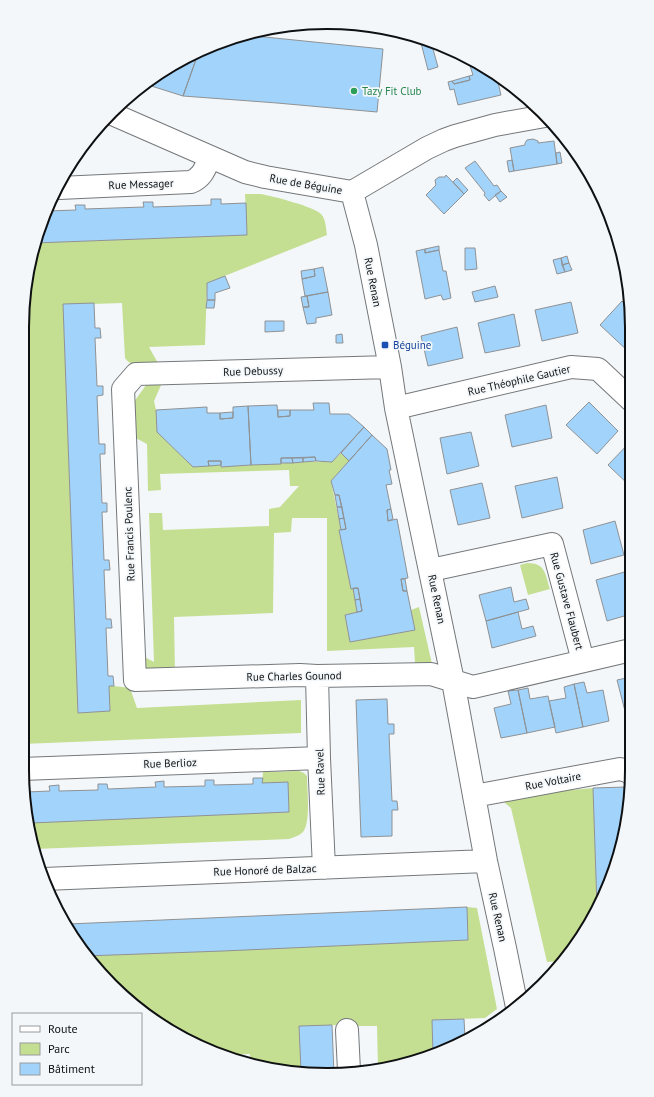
<svg xmlns="http://www.w3.org/2000/svg" width="654" height="1097" font-family="'PT Sans',sans-serif">
<rect width="100%" height="100%" fill="#f3f7fa"/>
<path fill="#c5df92" d="M245,194C251,194 256,194 261,194C272,196 315,207 321,214C326,219 326,229 327,235L207,283L205,345L149,347L159,365C148,365 132,369 125,358L122,303L63,305L78,713L110,711L109,686H114L130,688L137,708L301,700V733L22,744L23,307L35,243L247,235Z
M149,381L162,383L154,401L156,410L157,432L193,467L221,465V467L303,462H332L341,453L349,461L331,481L341,530L339,531L351,588H353L357,612L345,615L350,642L415,630L411,610L419,607L432,664H415L414,647L327,651V518H292L291,532L274,533L273,613L174,617L175,674L151,675L139,664V654L154,662L149,513H162L163,530L269,526V509L280,507L299,486H290L289,470L160,474L161,490L148,491L147,444L130,435L128,410Z
M527,563C546,563 545,574 550,589L528,595L520,565Z
M299,771L304,773L307,776C307,790 311,822 303,832C299,836 294,837 289,839L35,849L31,822L289,812L288,783H262L263,772Z
M593,788L597,907L580,940L560,961L547,962L511,808L498,797Z
M467,907L477,908L497,1009L485,1018L432,1020L433,1054L425,1059L378,1067L377,1026H358L332,1025L299,1026L301,1071L250,1062V1054L221,1055L157,1023L85,956L468,940Z"/>
<path fill="#a2d3fb" stroke="#8f9294" d="M245,35L383,49L377,112L277,103L183,96L199,51L210,45Z
M430,41L431,42L438,67L428,70L421,43Z
M199,51L183,96L145,84L158,73Z
M475,62L497,74L501,77L497,78L501,95L458,105L454,89L450,90L448,82L452,81L454,84L470,80L469,76L473,75L469,63Z
M469,76L470,80L454,84L452,81Z
M533,139L538,141V143L554,141L557,164L514,171L510,148L525,145V143L527,140Z
M560,152L562,163L557,164L556,153Z
M512,160L514,171L509,172L507,161Z
M475,161L494,186L497,185L501,191L489,201L484,195L485,193L465,168Z
M446,175L464,194L444,214L426,195L436,185L435,180L439,177H445Z
M457,178L468,190L464,194L453,182Z
M501,191L507,197L500,202L495,195Z
M211,199H221V204L246,203L247,235L35,243L38,229L47,211L76,210L75,205H85V209L144,207L143,202H153V207L211,205Z
M439,246V250L425,253V249Z
M465,248H475L477,269L465,270Z
M425,249V253L439,250L443,271H446L451,298L443,300L441,295L425,299L416,251Z
M567,256L569,263L562,265L561,258Z
M561,258L565,272L557,274L553,260Z
M569,263L572,270L565,272L562,265Z
M323,267L328,292L305,296L302,279L315,276L314,269Z
M314,269L315,276L302,279L301,271Z
M225,276L230,288L215,293V300H207V283Z
M495,286L498,297L475,302L472,292Z
M328,292L332,315L316,318V323L307,324L303,307H309L307,296Z
M307,296L309,307H303L301,297Z
M207,300H215L214,308H206Z
M622,301L631,310V352L630,353L600,325Z
M571,302L578,333L542,341L535,310Z
M94,303L95,328H100L101,338H95L97,386H103V395L97,396L99,444H105V454H100L102,503H107V512H102L104,560H109L110,570H104L106,619H111L112,628H106L108,676H113L114,686H109L110,711L78,713L63,304Z
M514,314L520,346L485,353L478,323Z
M265,321H284V331L265,332Z
M457,327L463,358L428,366L421,336Z
M342,334L343,343H336V335Z
M589,402L618,431L597,454L566,425Z
M313,403H329L330,414H349L364,427L332,462L316,461L315,457L281,458V464L251,465L248,406L277,405L278,417L290,416V410H314Z
M546,405L552,438L512,447L505,415Z
M248,406L251,465L221,467V461H208L209,466L193,467L157,432L156,410L207,407V413H220V419L233,418V407Z
M278,410H290V416L278,417Z
M233,412V418L220,419V413Z
M364,427L372,435L349,461L341,453Z
M471,432L479,466L447,474L440,438Z
M372,435L387,449L391,470H389L392,484L386,485L391,509L387,510L388,521L397,519L408,578L401,579L403,591H407L415,630L350,642L345,615L362,611L358,588L351,589L339,530L346,529L339,495H335L331,481Z
M631,441V487L608,465Z
M315,457L316,461L303,462V458Z
M281,458H292L293,463H281Z
M292,458H303V462L293,463Z
M208,461H221V465L209,466Z
M557,477L563,508L522,518L515,486Z
M482,483L490,518L458,525L450,490Z
M335,495H339L342,507H337Z
M337,507H342L344,518L339,519Z
M391,509L393,519L388,521L387,510Z
M344,518L346,529L341,530L339,519Z
M615,521L624,555L591,564L583,530Z
M628,571L631,584V614L607,621L596,580Z
M401,579H405L407,591H403Z
M511,587L514,602L526,599L529,609L486,621L479,595Z
M353,588H358L360,599L355,600Z
M360,599L362,611L357,612L355,600Z
M518,612L522,629L533,626L536,636L492,648L486,621Z
M631,677V710L625,711L617,680Z
M584,682L587,693L603,690L609,721L583,727L574,684Z
M574,684L583,727L556,733L549,701L566,698L564,687Z
M528,688L530,699L548,696L555,727L527,733L518,690Z
M518,690L527,733L501,738L494,708L511,704L508,691Z
M387,699L388,724H394V734H389L392,801H397L398,810H392V836L361,837L356,700Z
M253,778H263L262,783L288,782L289,812L31,823L26,792L50,791L49,786L59,785V791L98,790V784H107L108,789L156,787L155,782L164,781V787L205,786V780H214V785L253,784Z
M626,787L627,813L616,868L597,907L593,788Z
M467,907L468,940L223,951L85,956L68,924Z
M464,1019L465,1038L433,1054L432,1020Z
M332,1025L334,1074L327,1075L301,1071L299,1026Z"/>
<g fill="none" stroke-linecap="round" stroke-linejoin="round">
<g stroke="#75787a" stroke-width="24">
<path id="minor" d="M110,113L245,172L265,177L352,192L427,148L444,140L455,136L495,125L545,116
M59,188L191,182C203,177 205,168 210,157
M352,192L366,245L390,367L396,408L453,681L486,861L505,948L517,1007
M390,367L136,374L123,389L135,680L300,675L317,676L431,674L473,687L631,650
M396,408L571,367L598,369L631,400
M431,570L552,544L583,661
M317,676L319,758L324,868
M22,769L319,758
M474,796L620,769L630,772L631,774
M44,879L486,861
M347,1030L349,1071"/>
</g>
<use href="#minor" stroke="#fff" stroke-width="22"/>
</g>
<circle fill="#2e9e5b" stroke="#f3f7fa" stroke-width="1.5" cx="354" cy="91" r="4"/>
<rect fill="#1a4fb4" stroke="#f3f7fa" stroke-width="1.5" x="381" y="341" width="8" height="8" rx="2"/>
<g text-anchor="middle" dominant-baseline="central" stroke-width="3.5" stroke-linejoin="round" paint-order="stroke">
<g font-size="11" fill="#27864d" stroke="#f3f7fa" text-anchor="start">
<text x="362" y="91">Tazy Fit Club</text>
</g>
<g font-size="11" fill="#0f1011" stroke="#f3f7fa">
<text transform="translate(141 184) rotate(-2)">Rue Messager</text>
<text transform="translate(306 184) rotate(10)">Rue de Béguine</text>
<text transform="translate(373 282) rotate(79)">Rue Renan</text>
<text transform="translate(253 371) rotate(-2)">Rue Debussy</text>
<text transform="translate(519 380) rotate(-13)">Rue Théophile Gautier</text>
<text transform="translate(129 534) rotate(-92)">Rue Francis Poulenc</text>
<text transform="translate(437 599) rotate(78)">Rue Renan</text>
<text transform="translate(567 601) rotate(75)">Rue Gustave Flaubert</text>
<text transform="translate(294 676) rotate(-1)">Rue Charles Gounod</text>
<text transform="translate(170 763) rotate(-2)">Rue Berlioz</text>
<text transform="translate(320 772) rotate(-92)">Rue Ravel</text>
<text transform="translate(553 781) rotate(-11)">Rue Voltaire</text>
<text transform="translate(265 870) rotate(-2)">Rue Honoré de Balzac</text>
<text transform="translate(498 917) rotate(77)">Rue Renan</text>
</g>
<g font-size="11" fill="#164399" stroke="#f3f7fa" text-anchor="start">
<text x="393" y="345">Béguine</text>
</g>
</g>
<path d="M0 0H654V1097H0ZM327 29H327A298 298 0 0 1 625 327V770A298 298 0 0 1 327 1068H327A298 298 0 0 1 29 770V327A298 298 0 0 1 327 29Z" fill="#f3f7fa" fill-rule="evenodd"/>
<path fill="none" stroke="#0f1011" stroke-width="2" d="M327 29H327A298 298 0 0 1 625 327V770A298 298 0 0 1 327 1068H327A298 298 0 0 1 29 770V327A298 298 0 0 1 327 29Z"/>
<rect x="12" y="1013" width="130" height="72" fill="#f3f7fa" stroke="#989b9d"/>
<rect x="20" y="1026" width="20" height="6" fill="#ffffff" stroke="#989b9d"/>
<text x="48" y="1033" font-size="12" fill="#0f1011">Route</text>
<rect x="20" y="1043" width="20" height="12" fill="#c5df92" stroke="#989b9d"/>
<text x="48" y="1053" font-size="12" fill="#0f1011">Parc</text>
<rect x="20" y="1063" width="20" height="12" fill="#a2d3fb" stroke="#989b9d"/>
<text x="48" y="1073" font-size="12" fill="#0f1011">Bâtiment</text>
</svg>
